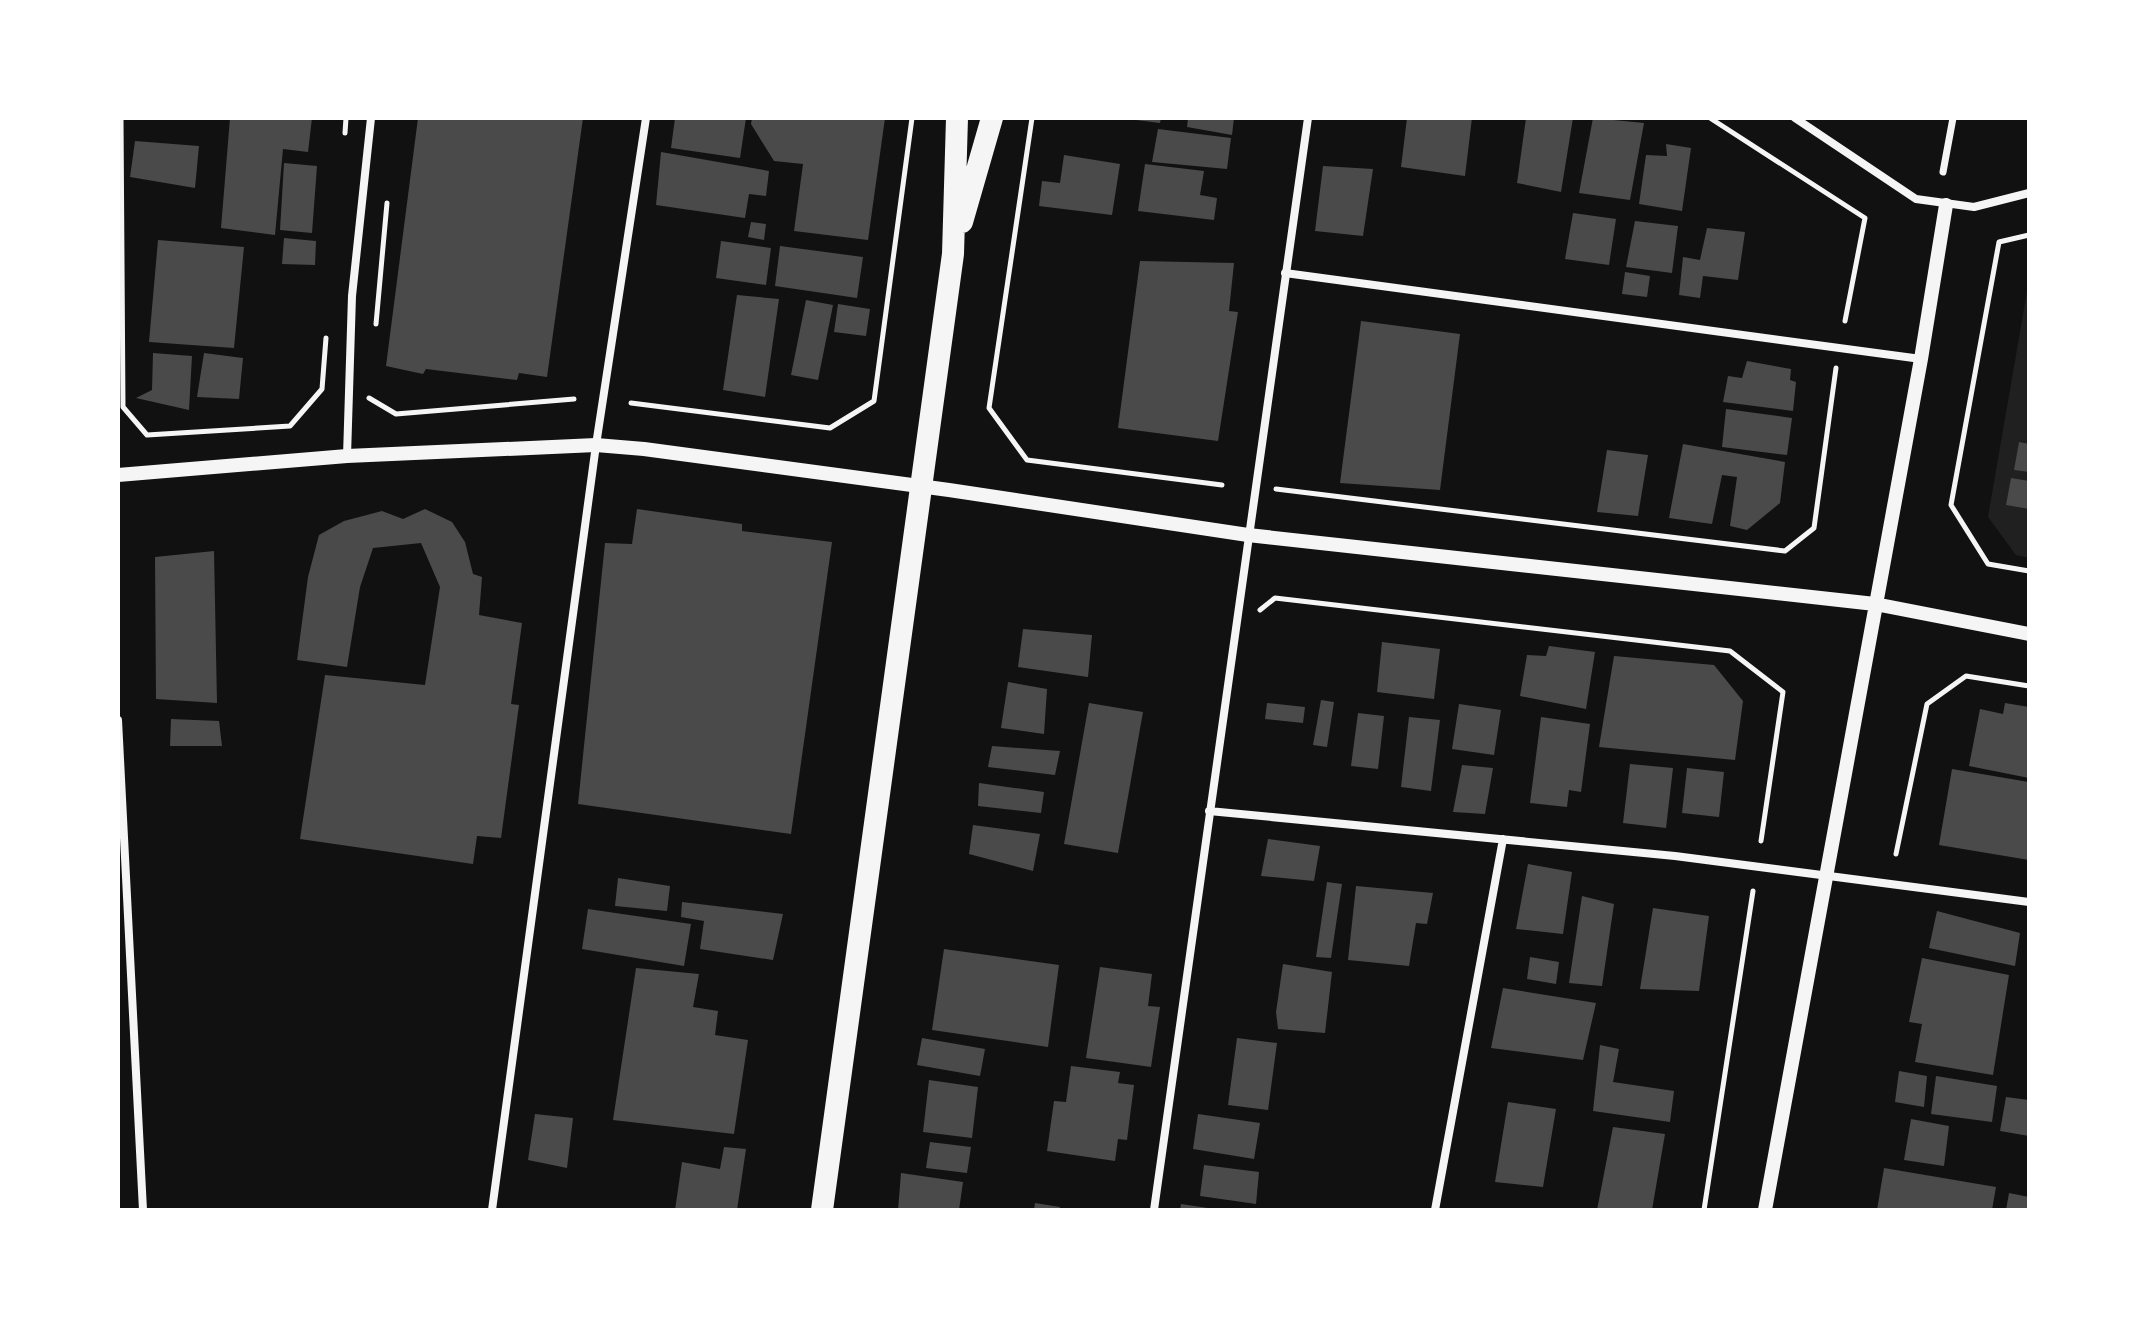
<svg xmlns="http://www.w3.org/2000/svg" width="2147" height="1328" font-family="Raleway,sans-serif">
<rect width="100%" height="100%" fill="#111"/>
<path fill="#202020" d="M2029,280V558L2016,555L1988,517Z"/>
<path fill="#4a4a4a" d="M230,118H312L308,152L283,149L275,235L221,228Z
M418,118H583L547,377L519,373L517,380L426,369L423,374L386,366Z
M675,118H746L740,158L671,148Z
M752,118H885L868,240L794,231L803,164L774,161L751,124Z
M1120,118H1161L1160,123Z
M1188,118H1234L1232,135L1187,127Z
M1407,118H1472L1465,176L1401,167Z
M1526,118H1573L1561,192L1517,183Z
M1593,118L1644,123L1630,200L1579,193Z
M1158,129L1231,138L1227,169L1152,162Z
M135,141L199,146L195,188L130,177Z
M1666,144L1691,148L1682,211L1639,204L1646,155L1667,156Z
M661,152L769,171L766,196L749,194L745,218L656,205Z
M1064,155L1120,164L1112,215L1039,206L1042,181L1060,183Z
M284,163L317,166L312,233L280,230Z
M1145,164L1204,171L1200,195L1217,198L1214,220L1138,211Z
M1323,166L1373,169L1363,236L1315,231Z
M1573,213L1616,219L1609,265L1565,259Z
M1635,221L1678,226L1672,273L1626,267Z
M751,222L766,224L764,240L748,237Z
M1707,228L1745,232L1738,280L1703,276L1700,298L1679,295L1683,257L1700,260Z
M284,238L316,241L315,265L282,264Z
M158,240L244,247L234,348L149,342Z
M721,241L771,248L766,285L716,278Z
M780,246L863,257L857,298L775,286Z
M1140,261L1234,263L1229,311L1238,312L1218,441L1118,428Z
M1625,272L1650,276L1647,297L1622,294Z
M737,295L779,299L765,397L723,390Z
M806,300L833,305L818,380L791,375Z
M838,304L870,309L866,336L834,332Z
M1361,321L1460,334L1440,490L1340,483Z
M153,353L192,356L189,410L136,398L152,390Z
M204,353L243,358L239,399L197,397Z
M1747,361L1791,369L1790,380L1796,382L1793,411L1723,402L1728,376L1742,378Z
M1726,409L1792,418L1787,455L1722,447Z
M2019,442L2029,444V472L2014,470Z
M1683,444L1785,462L1780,503L1747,530L1730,526L1737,477L1722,475L1712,524L1669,518Z
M1607,450L1648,455L1638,516L1597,512Z
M2011,478L2029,481V509L2006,505Z
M425,509L452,522L465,542L473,574L482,577L479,615L522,623L511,704L519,705L501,838L477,836L473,864L300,839L325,675L425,685L440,587L421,543L373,548L360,587L347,667L297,660L308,577L319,535L344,521L382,511L403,519Z
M637,509L742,524V531L832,542L791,834L578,804L605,543L632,544Z
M214,551L217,703L156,699L155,557Z
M1023,629L1092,635L1088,677L1018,667Z
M1382,642L1440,649L1434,699L1377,692Z
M1549,646L1595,652L1586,709L1520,696L1527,655L1546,656Z
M1614,656L1714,665L1743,701L1735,760L1599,747Z
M1008,682L1047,689L1044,734L1001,728Z
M1321,700L1334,702L1327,747L1313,745Z
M1089,703L1143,712L1118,853L1064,844Z
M1267,703L1305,707L1303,723L1265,719Z
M2005,703L2029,707V778L1969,766L1980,709L2003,714Z
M1459,704L1501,710L1494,755L1452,749Z
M1358,713L1384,716L1378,769L1351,766Z
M1409,717L1440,720L1431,791L1401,787Z
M1541,717L1590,724L1581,792L1569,790L1567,807L1530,803Z
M171,719L219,721L222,746H170Z
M992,746L1060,751L1055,775L988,767Z
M1630,764L1673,768L1666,828L1623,823Z
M1462,765L1493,768L1485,814L1453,812Z
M1687,768L1724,772L1719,817L1682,813Z
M1952,769L2029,782V860L1939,845Z
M979,783L1044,792L1041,813L978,806Z
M973,825L1040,834L1033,871L969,854Z
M1268,839L1320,846L1314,881L1261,876Z
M1528,864L1572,872L1563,934L1516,929Z
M618,878L670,886L667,911L615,906Z
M1327,882L1342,884L1331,958L1316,957Z
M1356,886L1433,893L1427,924L1416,923L1409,966L1348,960Z
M1582,896L1614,904L1602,986L1569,983Z
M682,902L783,914L773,960L700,949L704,921L681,917Z
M1653,908L1709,916L1699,991L1640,989Z
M588,909L691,924L684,966L582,949Z
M1937,911L2020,933L2015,966L1929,948Z
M944,949L1059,965L1048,1047L932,1030Z
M1530,957L1559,962L1556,984L1527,979Z
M1922,958L2009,975L1993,1075L1915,1062L1922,1024L1909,1022Z
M1283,964L1332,972L1325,1033L1278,1029L1276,1012Z
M1100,967L1152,974L1148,1006L1160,1007L1151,1067L1086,1058Z
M636,968L699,974L693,1007L718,1011L715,1035L748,1040L734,1134L613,1120Z
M1503,988L1596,1003L1583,1060L1491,1048Z
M922,1038L985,1049L980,1076L917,1065Z
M1237,1038L1277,1043L1268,1110L1228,1105Z
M1600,1045L1619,1049L1613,1082L1674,1091L1670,1122L1593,1111Z
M1071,1066L1120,1072L1118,1083L1134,1085L1127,1140L1118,1139L1115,1161L1047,1151L1054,1101L1066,1102Z
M1899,1071L1927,1076L1924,1107L1895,1102Z
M1936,1076L1997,1086L1992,1122L1931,1114Z
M929,1080L978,1087L972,1138L923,1132Z
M2006,1097L2029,1100V1136L2000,1131Z
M1508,1102L1556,1109L1543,1187L1495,1182Z
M535,1114L573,1118L567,1168L528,1160Z
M1198,1114L1260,1123L1254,1159L1193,1149Z
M1911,1119L1949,1126L1944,1166L1904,1160Z
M1613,1127L1665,1134L1652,1210H1597Z
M930,1142L971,1147L967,1173L926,1168Z
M724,1147L746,1149L737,1210H675L682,1162L720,1169Z
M1204,1165L1259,1172L1256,1204L1200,1196Z
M1884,1168L1996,1187L1992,1210H1877Z
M901,1173L963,1182L959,1210H898Z
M2009,1193L2029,1197V1210H2006Z
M1035,1203L1060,1207L1059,1210H1034Z
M1181,1204L1208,1208V1210H1180Z"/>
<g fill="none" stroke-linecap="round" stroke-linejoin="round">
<path stroke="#f5f5f5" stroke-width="5" d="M121,118L123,407L147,435L290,426L322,389L326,338
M1032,118L989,408L1027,460L1222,485
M1710,118L1865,218L1845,321
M345,133L346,118
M2029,235L1999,242L1951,505L1988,564L2029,571
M376,324L387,203
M369,398L396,414L574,399
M631,403L830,428L874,401L912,118
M1276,489L1785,551L1814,528L1836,368
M1260,610L1275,598L1730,651L1783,692L1761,841
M1896,854L1927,704L1966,676L2029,686
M1704,1210L1753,891"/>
<path stroke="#f5f5f5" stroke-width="7" d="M1943,172L1953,118"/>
<path stroke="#f5f5f5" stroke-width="8" d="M1795,118L1916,199L1974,207L2029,193
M1285,273L1921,359
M347,456L352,296L371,118
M118,720L143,1210
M1209,811L1675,856L2029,902
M492,1210L596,445L646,118
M1154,1210L1308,118
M1435,1210L1503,839"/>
<path stroke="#f5f5f5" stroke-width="14" d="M118,475L347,456L596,445L644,449L949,490L1248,535L1875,604L2029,634
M1765,1210L1921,359L1946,205"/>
<path stroke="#f5f5f5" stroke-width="22" d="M962,222L992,118
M822,1210L953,254L957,118"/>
</g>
<rect width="2147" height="1328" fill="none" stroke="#ffffff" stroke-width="240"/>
</svg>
